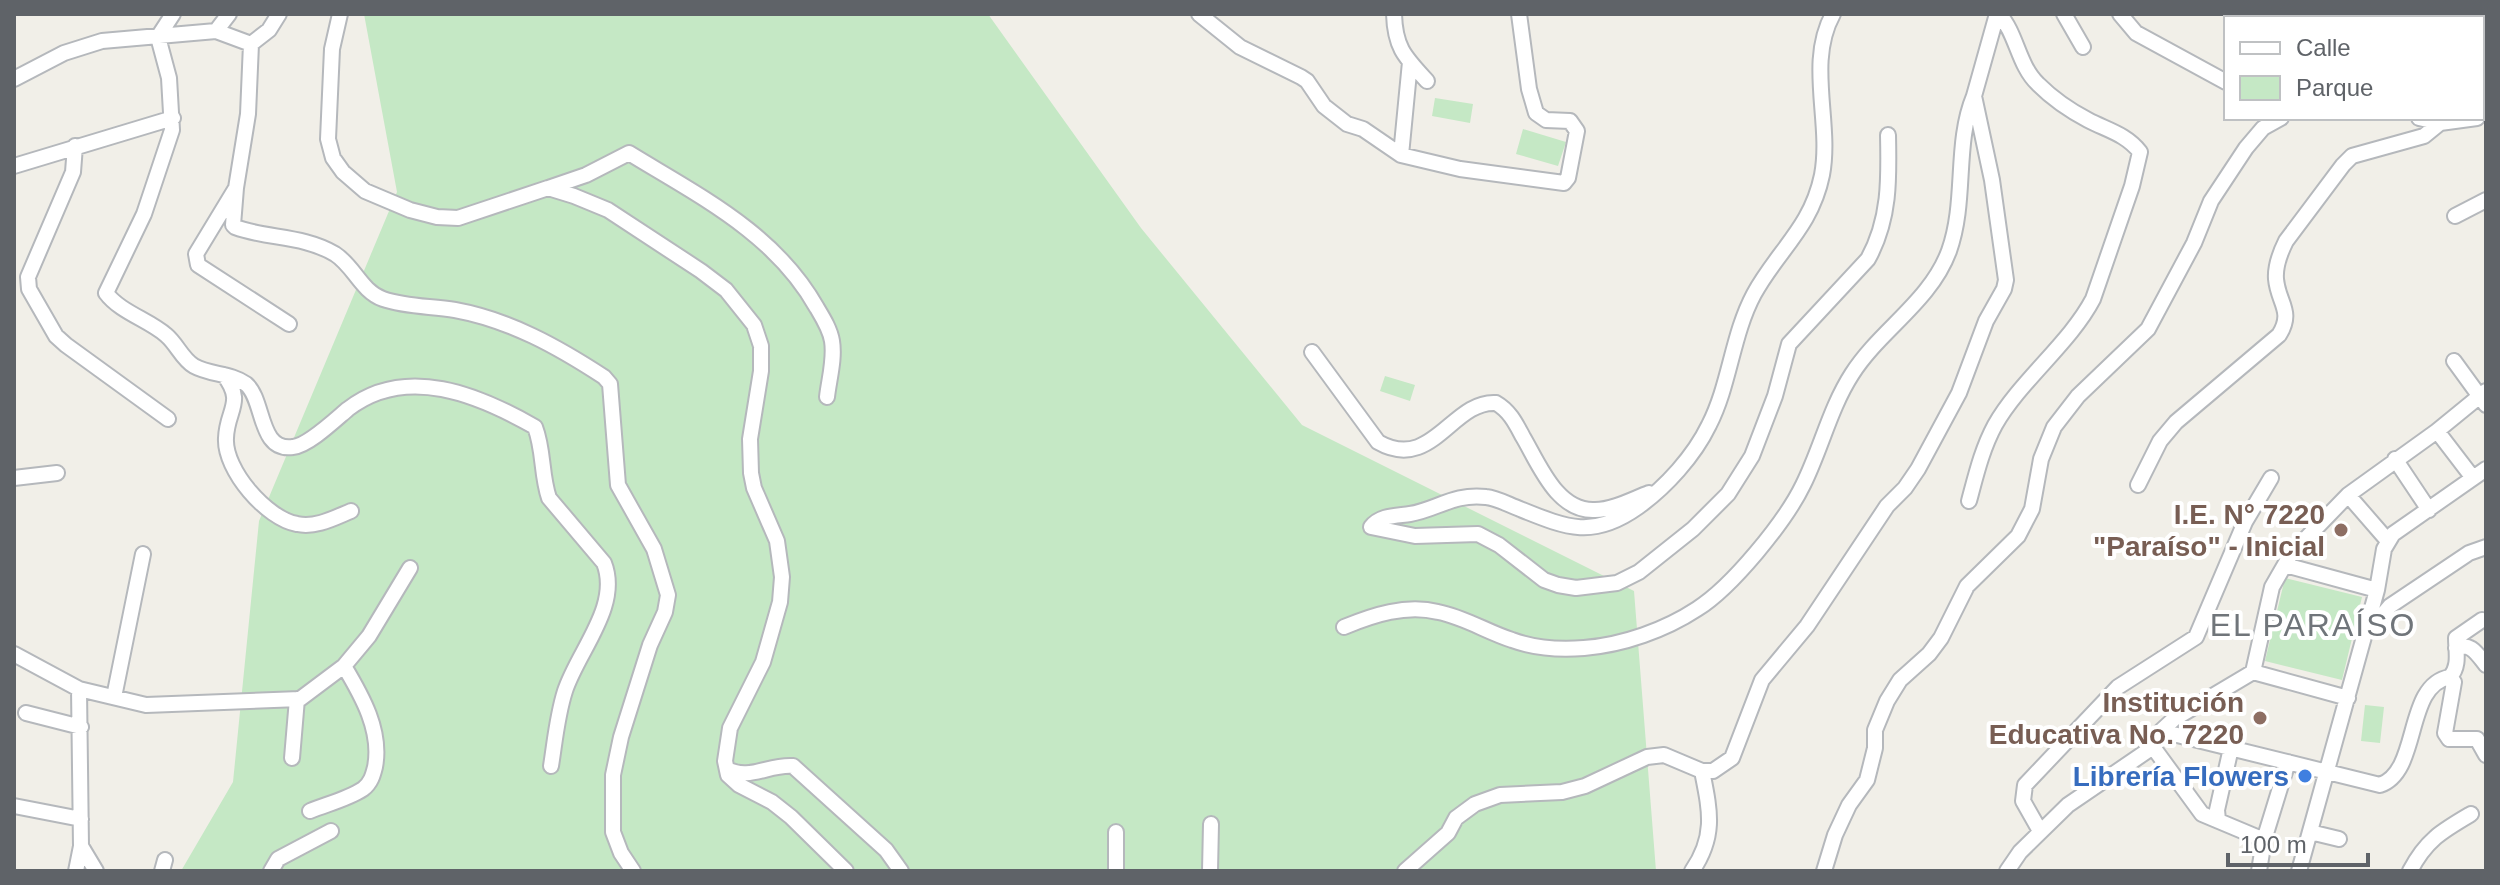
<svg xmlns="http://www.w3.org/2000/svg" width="2500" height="885" font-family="Arial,sans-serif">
<rect width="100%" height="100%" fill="#f1efe8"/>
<path fill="#c5e8c5" d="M364,14H988L1141,228L1302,425L1634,591L1656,871H181L233,782L259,521L397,192Z
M1435,98L1473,104L1470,123L1432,116Z
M1523,129L1566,142L1558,166L1516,154Z
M1385,376L1415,385L1410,401L1380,391Z
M2285,578L2362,597L2342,680L2265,661Z
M2365,705L2384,707L2380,743L2361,741Z"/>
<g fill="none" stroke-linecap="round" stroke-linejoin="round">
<g stroke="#b5b8bc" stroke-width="18">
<path id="minor" d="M173,14L158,37L169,78L172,130L144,214L106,293C120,312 149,320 166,335C177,344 182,359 194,366C210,375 231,373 246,384C265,400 258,452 293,447C308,446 336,419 348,409C406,364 479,395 535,427C544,450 541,475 549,498L604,563C621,606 578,651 565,691C557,716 555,741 551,766
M340,14L332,49L328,139L333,158L343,172L365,191L410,210L437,217L458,218L548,188L574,196L608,210L701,271L726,290L754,325L761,346V371L750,439L751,473L754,488L777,541L782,577L780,602L763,662L730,728L725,761L728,775L739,785L772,802L791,817L846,871
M1199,14L1240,47L1301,77L1307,81L1324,106L1347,124L1363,129L1401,155L1460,169L1564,183L1568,178L1577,131L1570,121L1546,120L1536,113L1529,89L1519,14
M1394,14C1395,48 1405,57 1427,81
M1833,14C1806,63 1832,122 1822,175C1811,228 1778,250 1754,294C1732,335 1730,384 1709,425C1694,456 1666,487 1638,507C1593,539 1567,528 1520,509C1509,505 1497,498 1486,497C1454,493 1436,510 1410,514C1397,516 1380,515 1371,527L1415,536L1478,534L1499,545L1544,580L1558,585L1576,588L1617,583L1639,572L1693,529L1728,494L1752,456L1775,396L1789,344L1868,259C1890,219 1889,179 1888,135
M2064,14L2083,47
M2120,14L2136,33L2226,82
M2334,14L2355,18
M2433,14L2437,18
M2482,28L2486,27
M216,31L229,14
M251,44L248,114L236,188L233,225L235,227C267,239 303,235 335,254C354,266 361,291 383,299C406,307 431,306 455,310C510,320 558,347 604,377L610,384L618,485L654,549L668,595L665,612L650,645L621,737L613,775V832L621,853L633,871
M251,44L269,30L279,14
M2482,46L2486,44
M14,79L64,53L102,41L216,31L251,44
M2419,118L2440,123L2477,118
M75,146L73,172L28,277L29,289L56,336L66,345L168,419
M1401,155L1410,62
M14,166L173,118
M236,188L196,254L198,265L289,324
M548,188L586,175L629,153C699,196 775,233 817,308C823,318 830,329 832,341C835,359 829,379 827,397
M2455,216L2486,200
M1312,352L1378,442C1432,473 1452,400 1496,403C1510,411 1516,424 1523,437C1539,464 1557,512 1595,510C1613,510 1633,499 1649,493
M2454,361L2486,405
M224,375C245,403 227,409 226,438C224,470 267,519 297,524C316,528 334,518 351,511
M2437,431L2473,478
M2395,459L2429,510
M14,478L57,473
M2138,485L2160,441L2176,422L2279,335C2294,311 2278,303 2276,279C2275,266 2280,253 2286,241L2343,165L2352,156L2424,136L2440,123
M2348,495L2388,541
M1969,501C1976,475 1982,449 1995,425C2020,381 2070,343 2093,299L2132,186L2140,152C2126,134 2107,130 2088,120C2069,110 2053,99 2038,84C2018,65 2017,34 1999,14
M2285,565L2377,590
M1344,627C1373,615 1406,604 1438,612C1464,617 1487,632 1512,640C1534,648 1560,650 1584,648C1623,645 1665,630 1697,609C1732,587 1785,522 1803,485C1821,449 1830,408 1852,374C1880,330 1930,302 1949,251C1967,201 1954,144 1974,96
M2369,631L2390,606L2469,553L2486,547
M2456,648C2471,642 2477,654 2486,665
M14,654L79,689L146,705L300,699L344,666L369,636L410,568
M2253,672L2348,698
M2450,677C2460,666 2456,652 2456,638L2482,620
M79,689L81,846L96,871
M114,697L143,554
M26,713L81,727
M2161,731L2380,785C2421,771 2404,685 2450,677L2454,682L2445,733L2449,739H2477L2486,755
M2153,747L2202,814L2264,840
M292,758L297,699
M727,769C749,781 769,764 793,766L886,850L901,871
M14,806L81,819
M310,811C327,804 348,799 363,789C371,783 373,775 375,767C382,731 362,696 344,666
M2218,820L2217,810L2231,748
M2040,831L2023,801L2025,785L2118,687L2196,637L2245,522L2271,478
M2310,832L2339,839
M76,871L81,846
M162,871L165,860
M271,871L278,859L331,831
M1116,871V832
M1210,871L1211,824
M1405,871L1448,833L1456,818L1475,804L1500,795L1562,792L1585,786L1647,757L1664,755L1702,771H1713L1732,758L1762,680L1807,626L1887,506L1905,488L1918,469L1959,393L1986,321L2004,289L2006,280L1992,180L1974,96L1997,14
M1692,871C1716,836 1710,811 1702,771
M1824,871L1835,835L1849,805L1867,780L1875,748V730L1887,701L1900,680L1929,654L1941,638L1967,586L2018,536L2032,509L2041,459L2054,427L2078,396L2148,329L2194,243L2211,201L2246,148L2263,128L2281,118
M2007,871L2020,852L2068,805L2153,747L2161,731L2174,719L2253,672L2272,587L2291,554L2348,495L2437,431L2486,391
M2259,871L2264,840L2288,762
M2299,871L2377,590L2384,549L2393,534L2486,469
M2410,871C2426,840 2442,831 2471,814"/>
</g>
<use href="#minor" stroke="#fff" stroke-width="14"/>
</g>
<g fill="#8d6e63" stroke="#fff" stroke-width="3">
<circle cx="2341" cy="530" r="8"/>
<circle cx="2260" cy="718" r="8"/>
</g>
<circle fill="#3f7fe0" stroke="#fff" stroke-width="3" cx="2305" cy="776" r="8"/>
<g text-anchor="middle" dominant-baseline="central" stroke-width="8" stroke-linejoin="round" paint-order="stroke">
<g font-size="28" font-weight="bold" fill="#785e54" stroke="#fff" text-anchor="end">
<text x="2325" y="514">I.E. N° 7220<tspan x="2325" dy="32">"Paraíso" - Inicial</tspan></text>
<text x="2244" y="702">Institución<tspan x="2244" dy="32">Educativa No. 7220</tspan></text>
</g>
<g font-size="28" font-weight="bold" fill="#366cbe" stroke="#fff" text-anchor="end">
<text x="2289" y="776">Librería Flowers</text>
</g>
<g font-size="32" letter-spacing="2" fill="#70757a" stroke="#fff">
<text x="2313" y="625">EL PARAÍSO</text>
</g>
</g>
<rect width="2500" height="885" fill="none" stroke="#5f6368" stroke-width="32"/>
<rect x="2224" y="16" width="260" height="104" fill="#ffffff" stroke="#bfc1c3" stroke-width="2"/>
<rect x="2240" y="42" width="40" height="12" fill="#ffffff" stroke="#bfc1c3" stroke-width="2"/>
<text x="2296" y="56" font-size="24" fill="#5f6368">Calle</text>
<rect x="2240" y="76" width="40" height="24" fill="#c5e8c5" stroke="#bfc1c3" stroke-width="2"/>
<text x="2296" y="96" font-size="24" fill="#5f6368">Parque</text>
<path d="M2228 853v12h140v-12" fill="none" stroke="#5f6368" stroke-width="4"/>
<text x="2240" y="853" font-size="24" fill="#5f6368" stroke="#ffffff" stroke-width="6" paint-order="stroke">100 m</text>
</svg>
